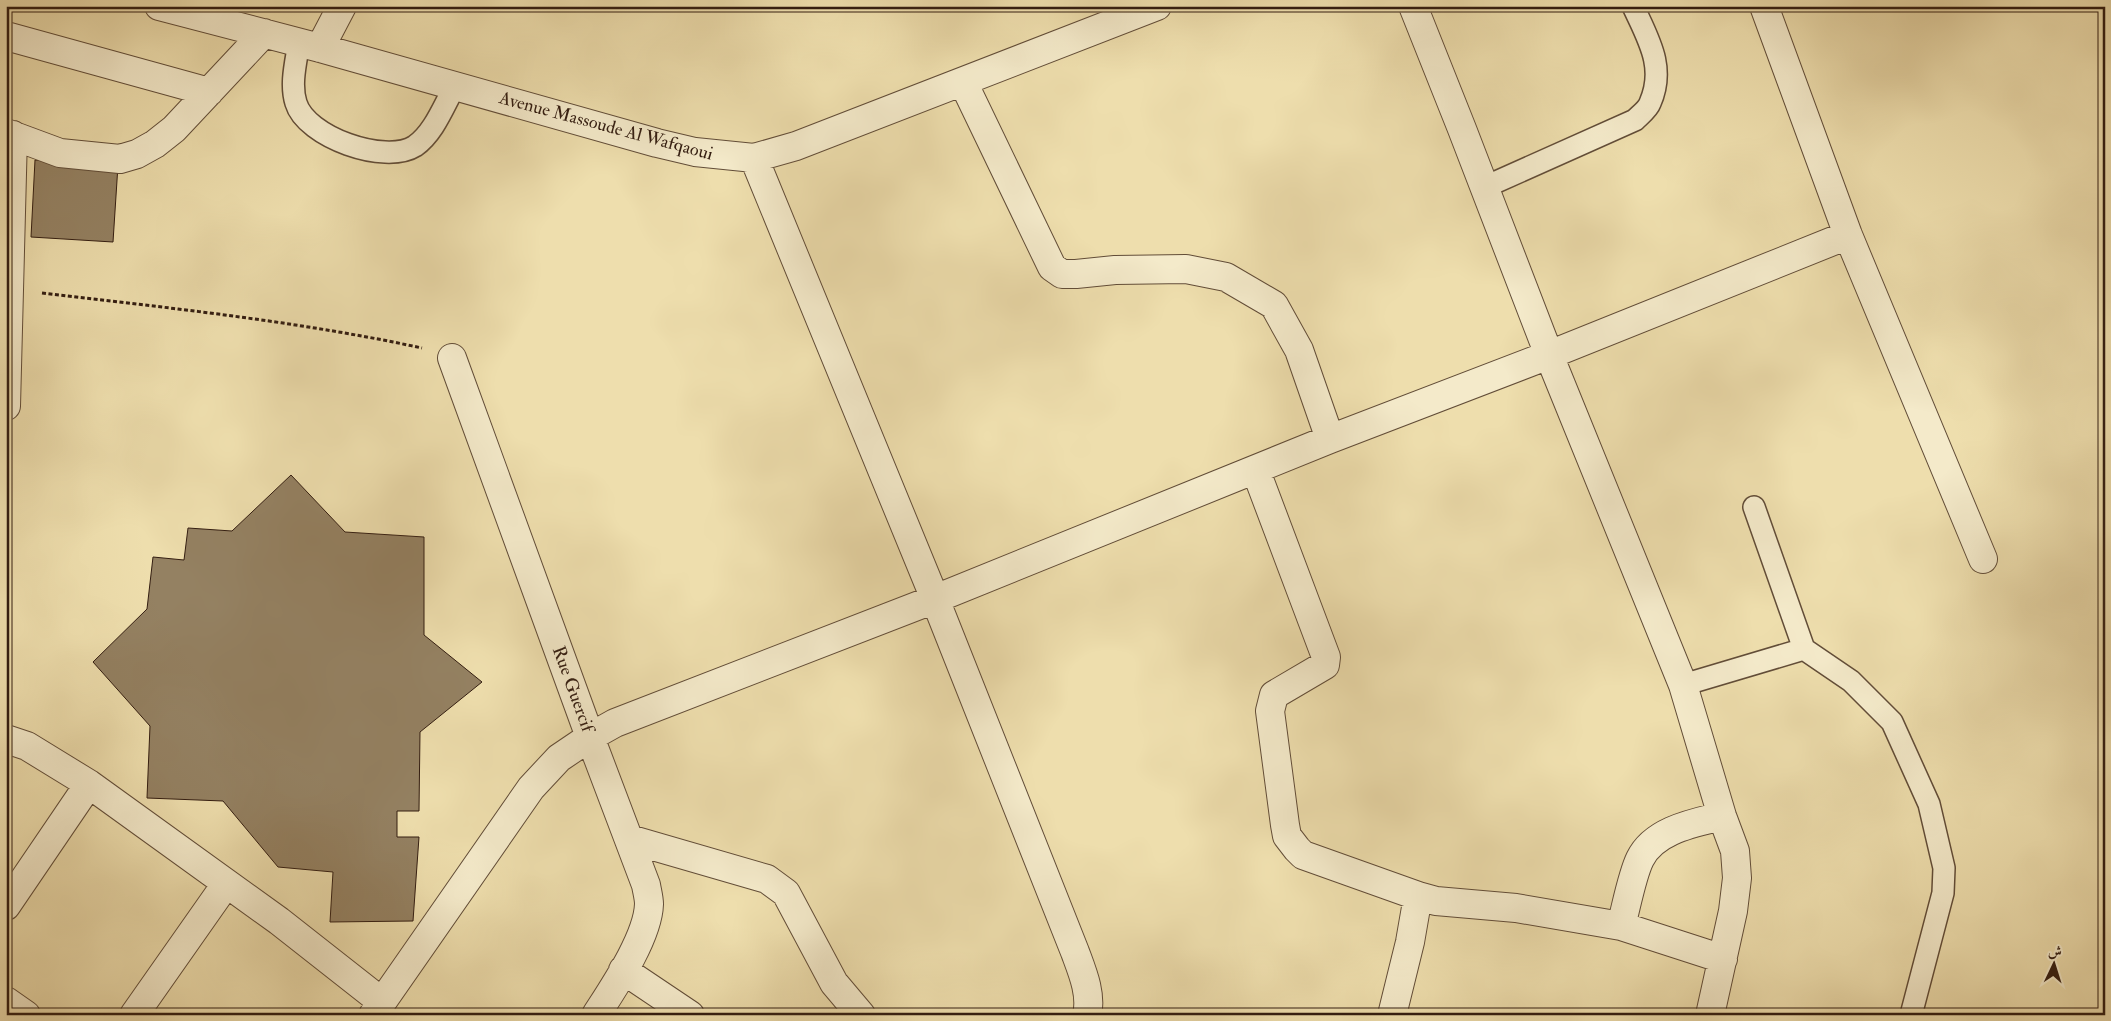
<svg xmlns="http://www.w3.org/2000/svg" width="2111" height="1021" viewBox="0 0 2111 1021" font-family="'IM FELL Double Pica',Amiri,serif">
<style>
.building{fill:#948162;stroke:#331d11}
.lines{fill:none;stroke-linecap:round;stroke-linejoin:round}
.lane-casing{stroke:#624d38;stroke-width:24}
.street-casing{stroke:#624d38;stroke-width:30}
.path{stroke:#331d11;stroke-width:3;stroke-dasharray:4 2.5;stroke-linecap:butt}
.lane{stroke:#f4eaca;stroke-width:21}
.street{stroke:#f4eaca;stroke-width:28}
.labels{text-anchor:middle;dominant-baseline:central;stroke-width:4;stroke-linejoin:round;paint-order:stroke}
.street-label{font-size:18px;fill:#331d11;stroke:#f4eaca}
</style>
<rect width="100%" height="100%" fill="#eedead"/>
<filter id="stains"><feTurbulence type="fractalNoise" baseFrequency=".004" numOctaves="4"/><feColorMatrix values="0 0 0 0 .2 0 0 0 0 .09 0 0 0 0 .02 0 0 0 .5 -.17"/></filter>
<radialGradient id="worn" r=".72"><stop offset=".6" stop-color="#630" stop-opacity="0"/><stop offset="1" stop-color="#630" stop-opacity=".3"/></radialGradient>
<path class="building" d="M35,160l83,5 -5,77 -82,-5z
M291,475l54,57 79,5v98l58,47 -62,50 -1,79h-22v26h22l-6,84 -83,1 3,-50 -55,-5 -55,-66 -76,-3 3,-72 -57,-64 54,-53 6,-52 31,3 4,-32 44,3z"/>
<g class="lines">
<g class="lane-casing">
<path id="lane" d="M299,42c-3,20 -9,42 -3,61 10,34 89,62 119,43 19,-13 29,-41 40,-60
M1485,187l150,-67c5,-5 13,-11 15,-17 16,-36 -2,-64 -17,-97
M1754,507l50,142
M1683,685l121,-36 47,32 41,41 37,82 15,64 -1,25 -32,122"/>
</g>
<g class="street-casing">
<path id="street" d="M159,6l161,42 337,95 38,9 59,6 42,-12 361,-140
M1413,6l49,123 87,226 134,330 39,131 13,35 2,27 -4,33 -23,104
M1764,6l84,229 135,324
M6,36l203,56
M320,48l22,-42
M963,82l89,185 10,7h14l39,-4 71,-1 40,8 48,28 25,45 31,89
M6,133l54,20 60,6 17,-5 18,-10 19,-15 90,-96
M754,158l181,441 140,353c7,19 17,42 12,63
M452,358l138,379 56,148c1,6 3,13 3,19 -1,33 -35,83 -53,111
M6,406l7,-271
M1256,471l70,186 -1,8 -51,30 -4,16 15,114 2,11 10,13 6,6 115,41
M6,739l21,7 62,38 190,137 103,81
M629,839l138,40 19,14 48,90 27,32
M6,906l83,-122
M1621,926c5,-18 11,-51 19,-67 14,-29 54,-36 82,-43
M623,970l67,45
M6,1001l20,14
M134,1015l92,-131
M373,1015l158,-227 28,-30 31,-21 25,-14 320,-124 395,-160 219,-84 299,-120
M1392,1015l18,-73 8,-46 18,5 80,7 105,18 102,33"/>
</g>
<path class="path" d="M42,293c127,15 255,28 380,55"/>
<use href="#lane" class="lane"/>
<use href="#street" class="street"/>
</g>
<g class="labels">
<g class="street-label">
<text transform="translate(606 126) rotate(15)">Avenue Massoude Al Wafqaoui</text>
<text transform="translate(573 689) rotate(70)">Rue Guercif</text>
</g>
</g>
<rect width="2111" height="1021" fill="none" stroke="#eedead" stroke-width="25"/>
<rect x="8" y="8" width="2096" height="1006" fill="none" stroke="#331d11" stroke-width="2.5"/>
<rect x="12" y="12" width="2086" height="996" fill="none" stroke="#331d11"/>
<g transform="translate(2054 964) rotate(4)" stroke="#f4eaca" stroke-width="4" paint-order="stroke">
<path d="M0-4L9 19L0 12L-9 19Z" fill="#331d11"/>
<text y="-8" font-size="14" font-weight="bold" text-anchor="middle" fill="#331d11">ش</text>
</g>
<rect width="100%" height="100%" filter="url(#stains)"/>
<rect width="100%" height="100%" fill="url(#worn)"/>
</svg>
